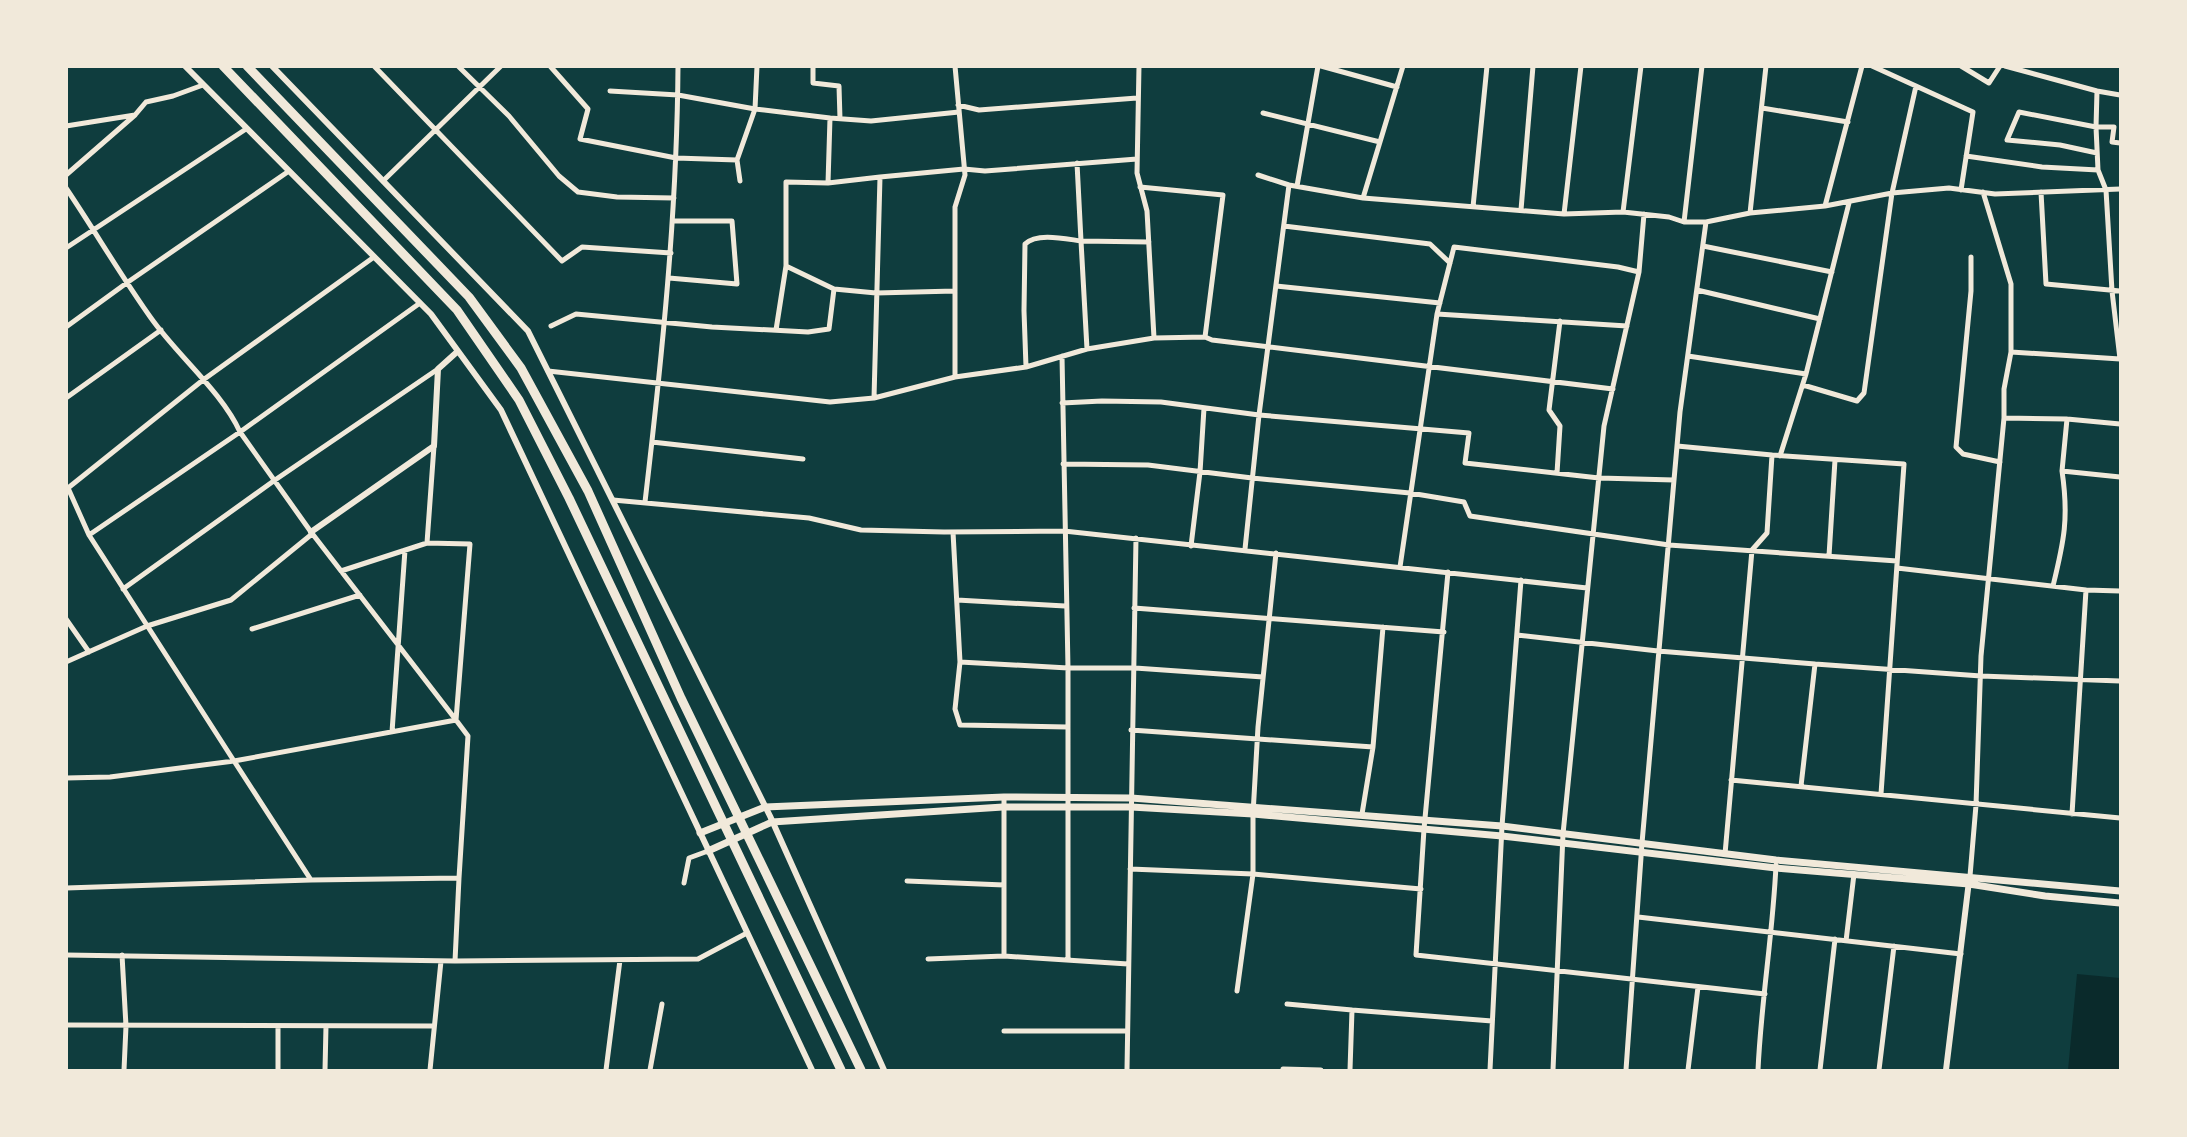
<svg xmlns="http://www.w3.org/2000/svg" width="2187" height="1137" viewBox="0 0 2187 1137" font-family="Barlow,sans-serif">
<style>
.water{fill:#0a2a2b}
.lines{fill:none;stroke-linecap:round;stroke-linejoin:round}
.minor{stroke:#f1e9da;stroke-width:5}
.tertiary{stroke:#f1e9da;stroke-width:6}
.secondary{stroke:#f1e9da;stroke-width:7}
.trunk{stroke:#f1e9da;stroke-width:9}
</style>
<rect width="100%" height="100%" fill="#0f3d3e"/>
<path class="water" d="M2077,974l43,4v92h-52z"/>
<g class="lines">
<path class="minor" d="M374,66l188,195 20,-14 89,6
M458,66l51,50 50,60 19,16 39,5 57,1
M550,66l38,43 -8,30 96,19 61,2 3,21
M813,66v17l26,3 1,33
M1139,66l-2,107 10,38 7,127
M1321,66l76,21
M1872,66l101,46 -12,78
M1961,66l28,17 11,-17
M2005,66l92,25 23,4
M610,91l68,4 77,14 2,-43
M2097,91l-1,36 2,43 8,20 6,101 8,68
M958,105l21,5 158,-12
M1762,108l86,14
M1263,113l117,29
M66,126l69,-11 11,-13 27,-6 30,-11
M2097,153l-37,-8 -53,-5 12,-28 77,15h18l-2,15 8,1
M1966,156l76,11 56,3
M737,160l18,-51 75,9
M66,175l69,-60
M1258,175l31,10 74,13 201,16 59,-2 46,5 15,5h22l44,-9 75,-7 67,-13 57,-5 46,6 125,-5
M383,181l118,-115
M828,183l52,-6
M1297,186l21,-120
M1140,187l83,8 -18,142
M66,188c29,43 55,88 85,130 26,37 71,74 89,114l71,100 145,188 -222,41 -145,-226 -21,-47 135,-108 171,-123
M2041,192l5,92 74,7
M1363,198l40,-132
M1825,206l37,-140
M1473,207l14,-141
M1521,210l12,-144
M1623,212l18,-146
M1750,213l16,-147
M1564,214l17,-148
M1684,222l18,-156
M1284,226l146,18 20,19
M1703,246l129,26
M66,248l180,-119
M1971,257v34l-15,156 7,7 37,8
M669,278l68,6 -5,-63h-59
M1276,286l164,17
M1697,290l123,29
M955,291l-79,2 -42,-4 -48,-23v-84l42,1 2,-65 41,3 88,-9
M551,326l25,-12 136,13 96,5 21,-3 5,-40
M1627,326l-190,-12 17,-67 164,20 21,5
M66,327l62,-45 161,-111
M776,330l10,-64
M1087,349l-6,-108 68,1
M2011,352l109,7
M1062,356l6,312v292
M1688,356l118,18 43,-171
M1026,367l-2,-56 1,-67c12,-12 41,-5 56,-3l-4,-78
M548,371l282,31 44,-4 81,-21v-170l10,-32 -10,-109
M955,377l71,-10 61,-18 67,-11 51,-1 7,3 401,49
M1803,385l54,16 7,-8 28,-200 24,-107
M66,398l95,-68
M874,398l6,-221 84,-8 21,2 152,-12
M1062,403l40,-2 59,1 98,13 210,18 -4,30 134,15 75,2
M2004,418l63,1 53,5
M2067,419l-5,52 58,6
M652,442l151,17
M1677,446l95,9 -5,78 -15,17 -27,304
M1772,455l132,9 -23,330
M1780,456l26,-82
M1063,464l85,1 104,13 158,15 54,9 6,14 199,29 228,16
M1557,473l3,-47 -11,-16 11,-89
M613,500l196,18 52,12 83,2 120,-1 523,57
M645,502c17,-145 32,-289 33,-436
M953,532l7,130 -5,47 5,16 107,2
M89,535l151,-103 180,-129
M427,543l7,-97
M1191,546l9,-74 4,-64
M1245,549l14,-134 30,-230
M1829,556l6,-96
M1400,567l37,-253
M1897,568l189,22 -14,224
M341,571l86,-28 43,1 -14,176 12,16 -9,142
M1448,572l-24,257 -8,126 349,39
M2053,586c11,-45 16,-68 9,-115
M123,589l152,-109 163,-111
M2086,590l34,1
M957,600l108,6
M1134,608l310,24
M66,619l23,33
M252,629l108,-34
M1517,635l141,16 157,13 -14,122
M66,662l81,-36 84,-26 81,-66
M960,662l108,6h67l128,9
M1815,664l166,12 139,5
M1131,730l242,17
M392,732l13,-182
M66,778l44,-1 124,-16 77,119 148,-2 -4,83 243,-2 49,-26
M1731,780l389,38
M1004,797v159
M1362,814l11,-67 10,-120
M1130,869l123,5 168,15
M1970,876l6,-71 5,-149 23,-238v-29l7,-37v-68l-28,-92
M907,881l97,4
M684,883l5,-25 19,-7
M66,888l245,-8
M1638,917l323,37
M1846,941l8,-67
M66,955l389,6
M122,955l4,71 -2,44
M928,959l76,-3 124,8
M1237,991l16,-117v-60l5,-87 18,-174
M1287,1004l65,6
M66,1025l368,1
M1004,1031h123
M278,1070v-44
M325,1070l1,-44
M430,1070l11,-109
M606,1070l14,-110
M650,1070l12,-66
M1127,1070l9,-532
M1283,1070v-1l38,1
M1350,1070l2,-60 140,11
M1490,1070l12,-244 19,-246
M1553,1070l10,-236 41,-408 35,-154 5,-58
M1626,1070l16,-227 38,-431 26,-190
M1688,1070l10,-83
M1758,1070c3,-68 15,-137 18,-205
M1820,1070l15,-131
M1879,1070l15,-124"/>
<path class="tertiary" d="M185,66l246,248 70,96 311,660
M272,66l256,265 242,485 114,254
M311,532l123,-86 4,-77 20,-18
M1946,1070l23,-189"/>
<path class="secondary" d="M700,833l65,-26 239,-10 127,1 371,28 274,34 344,31
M708,851l64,-29 231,-15h128l122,7 249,22 274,32 193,16 76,12 75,7"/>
<path class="trunk" d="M223,66l234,244 62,90 50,98 272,572
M247,66l222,231 52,71 67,123 93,207 180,372"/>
</g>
<rect width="2187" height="1137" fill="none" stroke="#f1e9da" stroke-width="136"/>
</svg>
